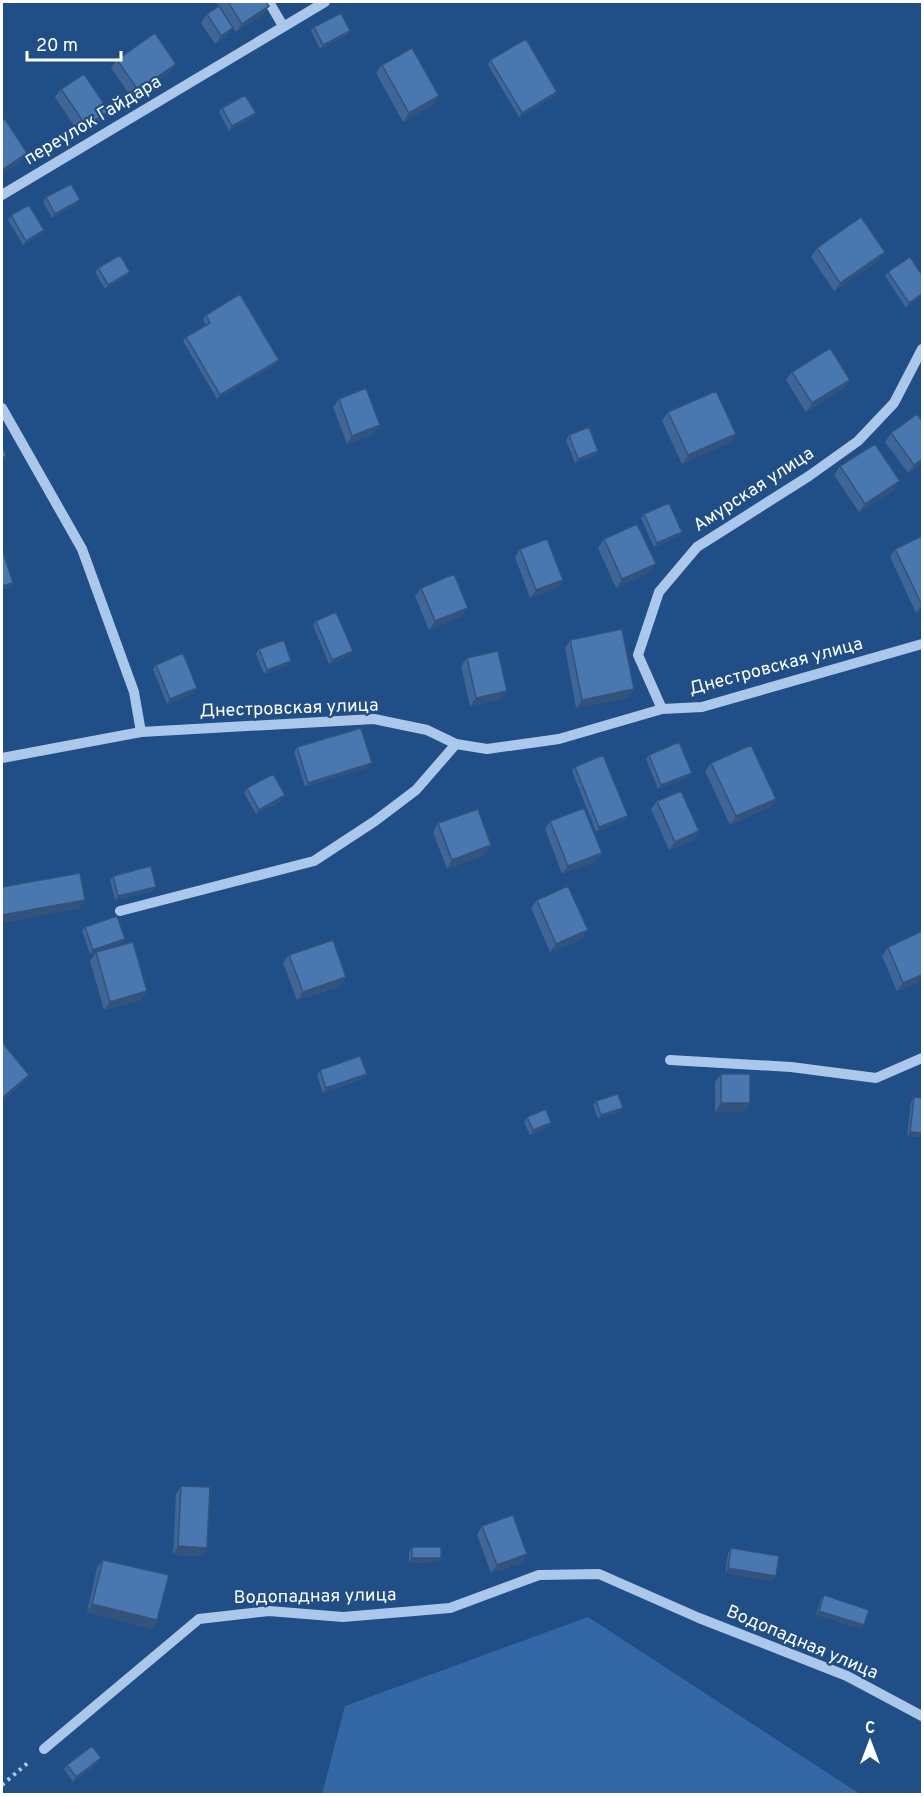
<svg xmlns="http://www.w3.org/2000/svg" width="924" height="1796" viewBox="0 0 924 1796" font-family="Overpass,sans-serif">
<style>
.green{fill:#3467a5}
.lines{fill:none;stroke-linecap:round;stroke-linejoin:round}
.path{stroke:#abc8ea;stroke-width:4;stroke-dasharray:3 4.5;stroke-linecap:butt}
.minor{stroke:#abc8ea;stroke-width:10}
.wall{fill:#3f6697}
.shaded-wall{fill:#33537b}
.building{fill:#4977b0;stroke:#33537b;stroke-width:1.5}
.labels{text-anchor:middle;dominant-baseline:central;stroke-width:4.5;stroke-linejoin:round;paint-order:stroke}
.street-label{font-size:18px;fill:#fff;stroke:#204e87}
</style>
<rect width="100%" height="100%" fill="#204e87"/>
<path class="green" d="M588,1617l272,177h-538l23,-88z"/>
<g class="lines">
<path class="path" d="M2,1785l28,-24"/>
<path class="minor" d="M269,2l14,24
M2,195l323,-193
M2,408l80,141 52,143 7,40
M662,709l-24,-54 21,-63 38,-45 112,-71 49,-35 36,-38 28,-54
M2,758l139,-26 233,-13 53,11 29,14 31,5 72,-10 103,-30 40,-2 220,-63
M120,911l194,-50 61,-40 41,-31 40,-46
M670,1060l121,7 85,11 46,-20
M44,1749l155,-130 70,-8 74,6 107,-9 89,-33 60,-1 100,44 148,58 75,40"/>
</g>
<path class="wall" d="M216,2h50l3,4 -6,8 -27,18z
M207,14l20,22 -12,8 -14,-21z
M314,27l36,4 -3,4 -27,14 -9,-18z
M117,60l53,12 -38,26 -21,-30z
M490,60l67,32 -3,4 -35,21 -31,-52z
M382,65l51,40 -30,17 -27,-49z
M61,89l42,31 -23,15 -25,-38z
M222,108l31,9 -24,14 -10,-19z
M46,197l31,7 -25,14 -9,-16z
M11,215l33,15 -3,4 -18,11 -15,-25z
M817,248l62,12 -45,31 -23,-34z
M98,268l32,4 -3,4 -22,13 -10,-17z
M888,272l34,24 -16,12 -21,-32z
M206,315l73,45 -3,4 -59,35 -34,-58 3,-4 20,-12 -3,-6z
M792,372l58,8 -6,8 -38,24 -20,-32z
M339,399l35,35 -27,10 -14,-37z
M668,412l68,22 -6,8 -48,22 -20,-43z
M891,433l31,30 -14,10 -23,-31z
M569,435l29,16 -3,4 -20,8 -9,-23z
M840,466l54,24 -35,22 -25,-37z
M644,514l35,22 -25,11 -13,-29z
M922,536v74l-6,3 -26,-56 5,-8z
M604,539l46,33 -34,16 -18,-40z
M520,549l43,31 -6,8 -27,10 -15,-41z
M421,588l41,28 -33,14 -14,-34z
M316,621l37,30 -3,4 -21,9 -16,-39z
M570,640l64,49 -6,9 -52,10 -11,-60z
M259,649l32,12 -3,4 -24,9 -8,-20z
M467,658l34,41 -31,7 -9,-40z
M156,665l41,23 -3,5 -27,11 -14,-35z
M297,747l75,16 -3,4 -64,20 -11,-35z
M649,755l40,22 -31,12 -12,-30z
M711,763l65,36 -6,8 -40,18 -25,-54z
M575,767l53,49 -3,4 -29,12 -24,-61z
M247,788l35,12 -26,14 -12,-21z
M657,801l42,30 -6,9 -24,10 -18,-41z
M550,821l52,32 -6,8 -34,13 -17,-45z
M438,823l48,31 -39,15 -14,-37z
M113,876l40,15 -38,9 -5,-20z
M537,900l45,39 -32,13 -19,-44z
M85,927l40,12 -3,4 -32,11 -8,-23z
M922,931v50l-25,10 -15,-35 6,-9z
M96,952l51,39 -6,9 -37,10 -14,-49z
M289,955l57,22 -6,9 -43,14 -14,-37z
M320,1070l47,4 -3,4 -41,15 -6,-18z
M721,1074l23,38h-29v-30z
M914,1097l8,40 -15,-1 4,-34z
M596,1101l24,11 -22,7 -5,-14z
M527,1117l24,6 -3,4 -18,8 -6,-13z
M181,1486l26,62 -6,8 -28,-1 3,-61z
M482,1526l39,37 -30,10 -14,-38z
M412,1547l26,15 -29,1v-11z
M731,1548l42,33 -48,-8 3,-20z
M103,1560l54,60 -5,9 -65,-17 10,-44z
M824,1595l37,34 -45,-14 5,-16z
M101,1758l-3,5 -25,19 -9,-13 3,-4z"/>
<path class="shaded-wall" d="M269,6l-6,8 -27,18 6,-8z
M233,28l-6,8 -12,8 6,-8z
M350,31l-3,4 -27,14 3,-4z
M176,64l-6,8 -38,26 6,-8z
M557,92l-3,4 -35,21 3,-4z
M439,96l-6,9 -30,17 6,-9z
M109,111l-6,9 -23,15 6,-9z
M256,113l-3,4 -24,14 3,-5z
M27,153l-6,9 -19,12v-4z
M80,200l-3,4 -25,14 3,-4z
M44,230l-3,4 -18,11 3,-4z
M885,252l-6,8 -45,31 6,-8z
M130,272l-3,4 -22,13 3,-4z
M922,294v2l-16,12 3,-5z
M279,360l-3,4 -59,35 3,-4z
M850,380l-6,8 -38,24 6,-9z
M380,425l-6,9 -27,10 5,-8z
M736,434l-6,8 -48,22 6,-9z
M598,451l-3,4 -20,8 3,-4z
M922,459v4l-14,10 6,-8z
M900,481l-6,9 -35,22 6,-8z
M682,532l-3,4 -25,11 3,-4z
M656,564l-6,8 -34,16 6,-9z
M563,580l-6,8 -27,10 6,-8z
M13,583l-3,4 -8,3v-4z
M922,604v6l-6,3 6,-8z
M468,608l-6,8 -33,14 6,-9z
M353,651l-3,4 -21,9 3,-4z
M291,661l-3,4 -24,9 3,-4z
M197,688l-3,5 -27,11 3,-5z
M634,689l-6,9 -52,10 6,-8z
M507,691l-6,8 -31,7 6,-8z
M372,763l-3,4 -64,20 3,-4z
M692,773l-3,4 -31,12 3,-4z
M285,795l-3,5 -26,14 3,-4z
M776,799l-6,8 -40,18 6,-9z
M628,816l-3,4 -29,12 3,-5z
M699,831l-6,9 -24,10 6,-8z
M491,845l-5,9 -39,15 5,-9z
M602,853l-6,8 -34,13 6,-8z
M156,887l-3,4 -38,9 3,-4z
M85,900l-6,9 -77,14v-8z
M588,930l-6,9 -32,13 6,-8z
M125,939l-3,4 -32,11 3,-4z
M922,975v6l-25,10 6,-8z
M346,977l-6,9 -43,14 6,-8z
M147,991l-6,9 -37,10 6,-8z
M367,1074l-3,4 -41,15 3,-5z
M29,1075l-6,8 -21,19v-4z
M721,1103h29l-6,9h-29z
M623,1108l-3,4 -22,7 3,-4z
M551,1123l-3,4 -18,8 3,-5z
M910,1132l12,1v4l-15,-1z
M178,1546l29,2 -6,8 -28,-1z
M527,1554l-6,9 -30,10 6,-8z
M412,1558h29l-3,4 -29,1z
M728,1568l48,8 -3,5 -48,-8z
M92,1604l65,16 -5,9 -65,-17z
M819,1611l45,14 -3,4 -45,-14z
M101,1758l-3,5 -25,19 3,-5z"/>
<path class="building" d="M228,2h38l3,4 -27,18z
M219,6l14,22 -12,8 -14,-22z
M341,13l9,18 -27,14 -9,-18z
M155,33l21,31 -38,26 -21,-30z
M526,39l31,53 -35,21 -32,-53z
M412,48l27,48 -30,17 -27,-48z
M84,74l25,37 -23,15 -25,-37z
M245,95l11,18 -24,13 -10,-18z
M5,119l22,34 -25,17v-49z
M71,184l9,16 -25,14 -9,-17z
M29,205l15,25 -18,11 -15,-26z
M861,217l24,35 -45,31 -23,-35z
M120,255l10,17 -22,13 -10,-17z
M910,257l12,18v19l-13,9 -21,-31z
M240,294l39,66 -59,35 -34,-58 24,-14 -4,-8z
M830,348l20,32 -38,23 -20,-31z
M366,388l14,37 -28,11 -13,-37z
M716,391l20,43 -48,21 -20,-43z
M917,414l5,7v38l-8,6 -23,-32z
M589,427l9,24 -20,8 -9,-24z
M875,444l25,37 -35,23 -25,-38z
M2,445l4,11 -4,2z
M669,503l13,29 -25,11 -13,-29z
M637,524l19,40 -34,15 -18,-40z
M922,536v69l-27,-56z
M547,539l16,41 -27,10 -16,-41z
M2,549l11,34 -11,3z
M454,574l14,34 -33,13 -14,-33z
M336,612l17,39 -21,9 -16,-39z
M622,629l12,60 -52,11 -12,-60z
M284,640l7,21 -24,9 -8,-21z
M498,651l9,40 -31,7 -9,-40z
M183,653l14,35 -27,11 -14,-34z
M361,728l11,35 -64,20 -11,-36z
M679,742l13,31 -31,12 -12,-30z
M751,745l25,54 -40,17 -25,-53z
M603,755l25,61 -29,11 -24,-60z
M273,774l12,21 -26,15 -12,-22z
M681,791l18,40 -24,11 -18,-41z
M584,808l18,45 -34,13 -18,-45z
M478,809l13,36 -39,15 -14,-37z
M151,866l5,21 -38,9 -5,-20z
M80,873l5,27 -83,15v-28z
M568,886l20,44 -32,14 -19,-44z
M117,916l8,23 -32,11 -8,-23z
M922,931v44l-19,8 -15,-36z
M333,940l13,37 -43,15 -14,-37z
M133,942l14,49 -37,11 -14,-50z
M2,1042l27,33 -27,23z
M360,1056l7,18 -41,14 -6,-18z
M721,1074h29v29h-29z
M618,1094l5,14 -22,7 -5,-14z
M914,1097l8,1v35l-12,-1z
M546,1109l5,14 -18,7 -6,-13z
M181,1486l29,1 -3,61 -29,-2z
M513,1515l14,39 -30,11 -15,-39z
M412,1547h29v11h-29z
M731,1548l48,8 -3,20 -48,-8z
M103,1560l66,15 -12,45 -65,-16z
M824,1595l45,15 -5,15 -45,-14z
M92,1746l9,12 -25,19 -9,-12z"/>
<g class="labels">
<g class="street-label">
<text transform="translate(93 121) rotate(-31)">переулок Гайдара</text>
<text transform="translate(754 490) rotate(-33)">Амурская улица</text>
<text transform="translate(776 667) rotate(-15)">Днестровская улица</text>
<text transform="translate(289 709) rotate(-2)">Днестровская улица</text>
<text transform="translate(315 1597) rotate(-1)">Водопадная улица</text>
<text transform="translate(802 1643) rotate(23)">Водопадная улица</text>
</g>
</g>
<rect width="924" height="1796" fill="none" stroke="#ffffff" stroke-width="6"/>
<g transform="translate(870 1742)" stroke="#204e87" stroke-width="4.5" paint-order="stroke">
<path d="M0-4.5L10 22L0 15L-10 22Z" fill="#ffffff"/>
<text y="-9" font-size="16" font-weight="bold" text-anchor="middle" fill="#ffffff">С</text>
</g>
<path d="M27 51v9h94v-9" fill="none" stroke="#ffffff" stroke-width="3"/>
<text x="36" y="51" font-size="18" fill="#ffffff" stroke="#204e87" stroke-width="4.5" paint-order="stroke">20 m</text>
</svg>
